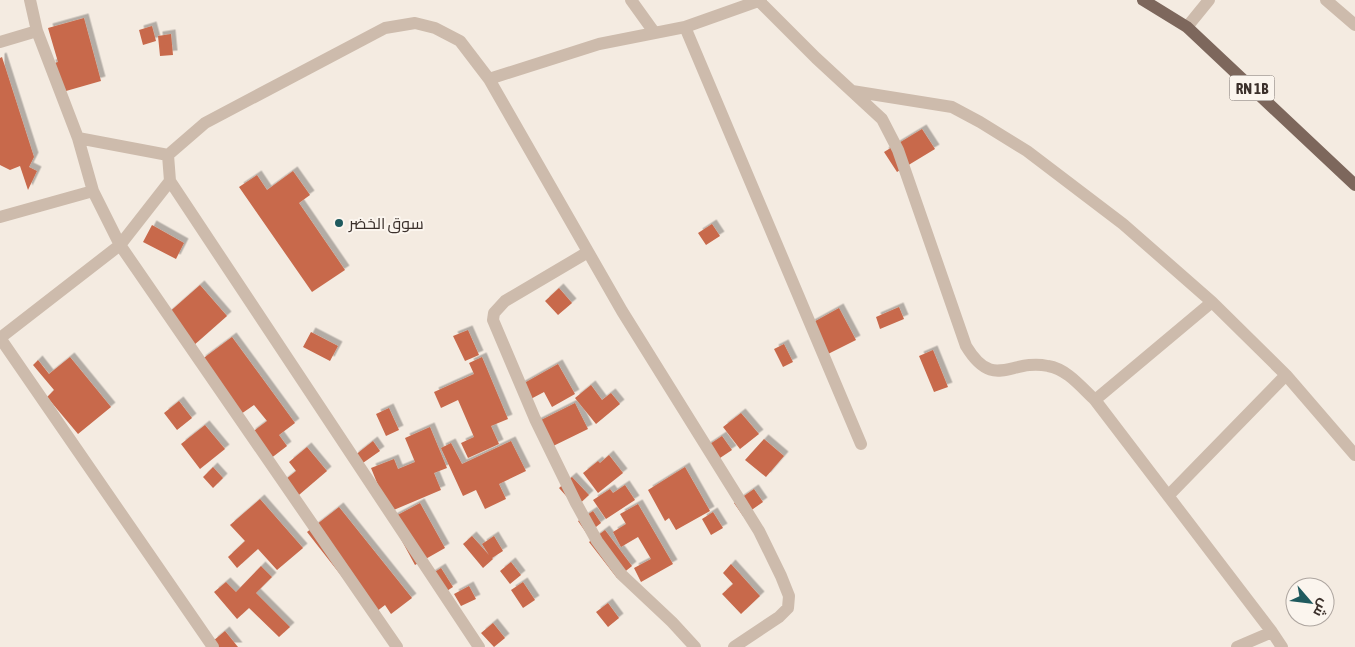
<svg xmlns="http://www.w3.org/2000/svg" width="1355" height="647" viewBox="0 0 1355 647" font-family="'Asap Condensed',Cairo,sans-serif">
<style>
.building{fill:#c8694b;filter:url(#shadow)}
.lines{fill:none;stroke-linecap:round;stroke-linejoin:round}
.minor{stroke:#cdbbac;stroke-width:12}
.primary{stroke:#7d675c;stroke-width:12}
.poi-dot{fill:#1f5a5e;stroke:#fbf5ee;stroke-width:2}
.labels{text-anchor:middle;dominant-baseline:central;stroke-width:4;stroke-linejoin:round;paint-order:stroke}
.shield{fill:#fbf5ee;stroke:#756b66;stroke-width:1}
.shield-label{font-size:15px;font-weight:bold;fill:#3b302b}
.poi-label{font-size:16px;fill:#3b302b;stroke:#fbf5ee;text-anchor:start}
</style>
<defs>
<filter id="shadow"><feDropShadow dx="4.5" dy="-4.5" stdDeviation="0" flood-color="#0004"/></filter>
</defs>
<rect width="100%" height="100%" fill="#f4ebe1"/>
<path class="building" d="M84,18l17,63 -42,12 -8,-29 7,-2 -10,-34z
M152,26l4,15 -13,4 -4,-15z
M171,34l2,21 -13,1 -2,-20z
M2,57l32,100 -5,10 8,4 -9,19 -8,-24 -10,4 -10,-5v-107z
M922,129l13,20 -38,23 -13,-20z
M293,171l17,24 -11,8 46,67 -33,22 -73,-105 18,-12 10,15z
M712,224l8,12 -14,9 -8,-12z
M152,225l32,18 -8,16 -33,-17z
M200,285l27,31 -34,30 -27,-31z
M559,288l13,15 -14,12 -13,-14z
M899,307l5,12 -24,10 -4,-12z
M839,308l17,32 -30,15 -16,-31z
M468,330l11,25 -14,6 -12,-25z
M311,332l27,14 -8,15 -27,-14z
M232,337l63,86 -16,12 8,11 -17,13 -19,-26 16,-12 -13,-16 -13,9 -40,-54z
M784,344l9,18 -10,5 -9,-18z
M933,350l15,37 -14,5 -15,-36z
M70,357l41,50 -33,27 -31,-37 7,-7 -21,-25 5,-5 11,14z
M482,357l26,62 -17,7 8,18 -31,14 -7,-15 13,-6 -16,-37 -17,8 -7,-16 40,-18 -5,-11z
M558,364l17,30 -23,13 -8,-15 -17,9 -8,-15z
M591,385l11,15 9,-7 9,11 -24,20 -21,-26z
M179,401l13,17 -15,12 -13,-17z
M575,403l13,26 -43,21 -12,-26z
M389,408l10,22 -13,6 -10,-22z
M741,413l18,21 -19,15 -17,-22z
M205,425l20,24 -25,20 -19,-25z
M430,427l17,41 -13,5 7,17 -52,22 -18,-44 23,-9 4,10 17,-7 -10,-24z
M722,436l10,14 -18,12 -10,-14z
M764,439l20,17 -18,21 -21,-17z
M373,441l7,10 -20,14 -6,-9z
M511,441l15,30 -27,13 7,15 -21,10 -9,-19 -13,6 -22,-48 10,-5 11,21z
M307,447l20,24 -34,29 -13,-16 16,-13 -7,-9z
M609,455l14,18 -25,20 -15,-20 15,-12 2,2z
M213,467l10,11 -10,10 -10,-11z
M685,467l25,44 -34,19 -7,-12 -4,3 -17,-31z
M572,477l17,18 -13,12 -17,-19z
M625,485l10,15 -29,19 -13,-19 17,-11 3,4z
M754,489l9,13 -20,14 -9,-13z
M260,499l43,49 -26,22 -19,-21 -21,19 -9,-11 17,-16 -15,-16z
M420,503l25,45 -30,17 -25,-46z
M638,504l35,60 -32,18 -7,-14 17,-9 -13,-22 -17,10 -8,-15 13,-8 -6,-10z
M339,507l73,91 -21,16 -6,-9 -13,10 -65,-83z
M593,511l8,12 -14,11 -9,-13z
M713,512l10,16 -12,7 -9,-16z
M605,530l27,36 -15,12 -28,-36z
M472,536l17,19 -7,-11 12,-8 9,15 -11,7 1,1 -10,9 -20,-24z
M511,562l10,13 -11,9 -10,-13z
M731,564l29,32 -19,18 -19,-20 11,-10 -10,-11z
M261,566l11,11 -16,16 34,34 -11,10 -30,-29 -12,11 -23,-27 12,-10 10,10z
M441,568l12,19 -11,7 -12,-19z
M523,582l12,18 -12,8 -12,-18z
M469,586l7,13 -15,7 -7,-12z
M608,603l11,15 -11,9 -12,-15z
M493,623l12,15 -11,9 -13,-14z
M225,631l13,16h-20l-5,-6z"/>
<g class="lines">
<path class="minor" d="M30,0l7,31 41,107 15,53 27,54 277,402
M631,0l23,32
M1326,0l29,25
M759,1l57,57 66,61 16,31 68,196c28,46 44,12 82,20 19,3 33,21 47,34l177,232 10,15
M685,27l176,417
M1187,27l22,-27
M0,42l37,-11
M489,79l110,-35 86,-17 76,-27
M852,91l100,16 28,15 47,29 96,73 89,78 74,73 69,80
M78,138l90,17
M170,181l309,466
M0,217l93,-26
M588,252l-83,49 -11,12 -1,7 42,99 41,84 21,38 25,34 50,47 23,25
M0,338l120,-93 50,-64 -2,-26 37,-32 180,-95 30,-5 20,5 25,13 29,38 133,232 137,220 22,45 8,20 -1,12 -9,9 -45,30
M0,338l213,309
M1095,400l117,-98
M1168,496l118,-121
M1237,647l35,-15"/>
<path class="primary" d="M1143,0l44,27 168,158"/>
</g>
<circle class="poi-dot" cx="339" cy="223" r="5"/>
<g class="labels">
<rect class="shield" x="1229.5" y="75.5" width="45" height="25" rx="4"/>
<g class="shield-label">
<text x="1252" y="88">RN 1B</text>
</g>
<g class="poi-label">
<text x="349" y="223">سوق الخضر</text>
</g>
</g>
<g transform="translate(1310 602) rotate(118)"><circle r="24" fill="#fbf5ee" stroke="#aea6a0"/>
<path d="M0-4L9 19L0 12L-9 19Z" fill="#1f5a5e"/>
<text y="-8" font-size="14" font-weight="bold" text-anchor="middle" fill="#3b302b">ش</text>
</g>
</svg>
